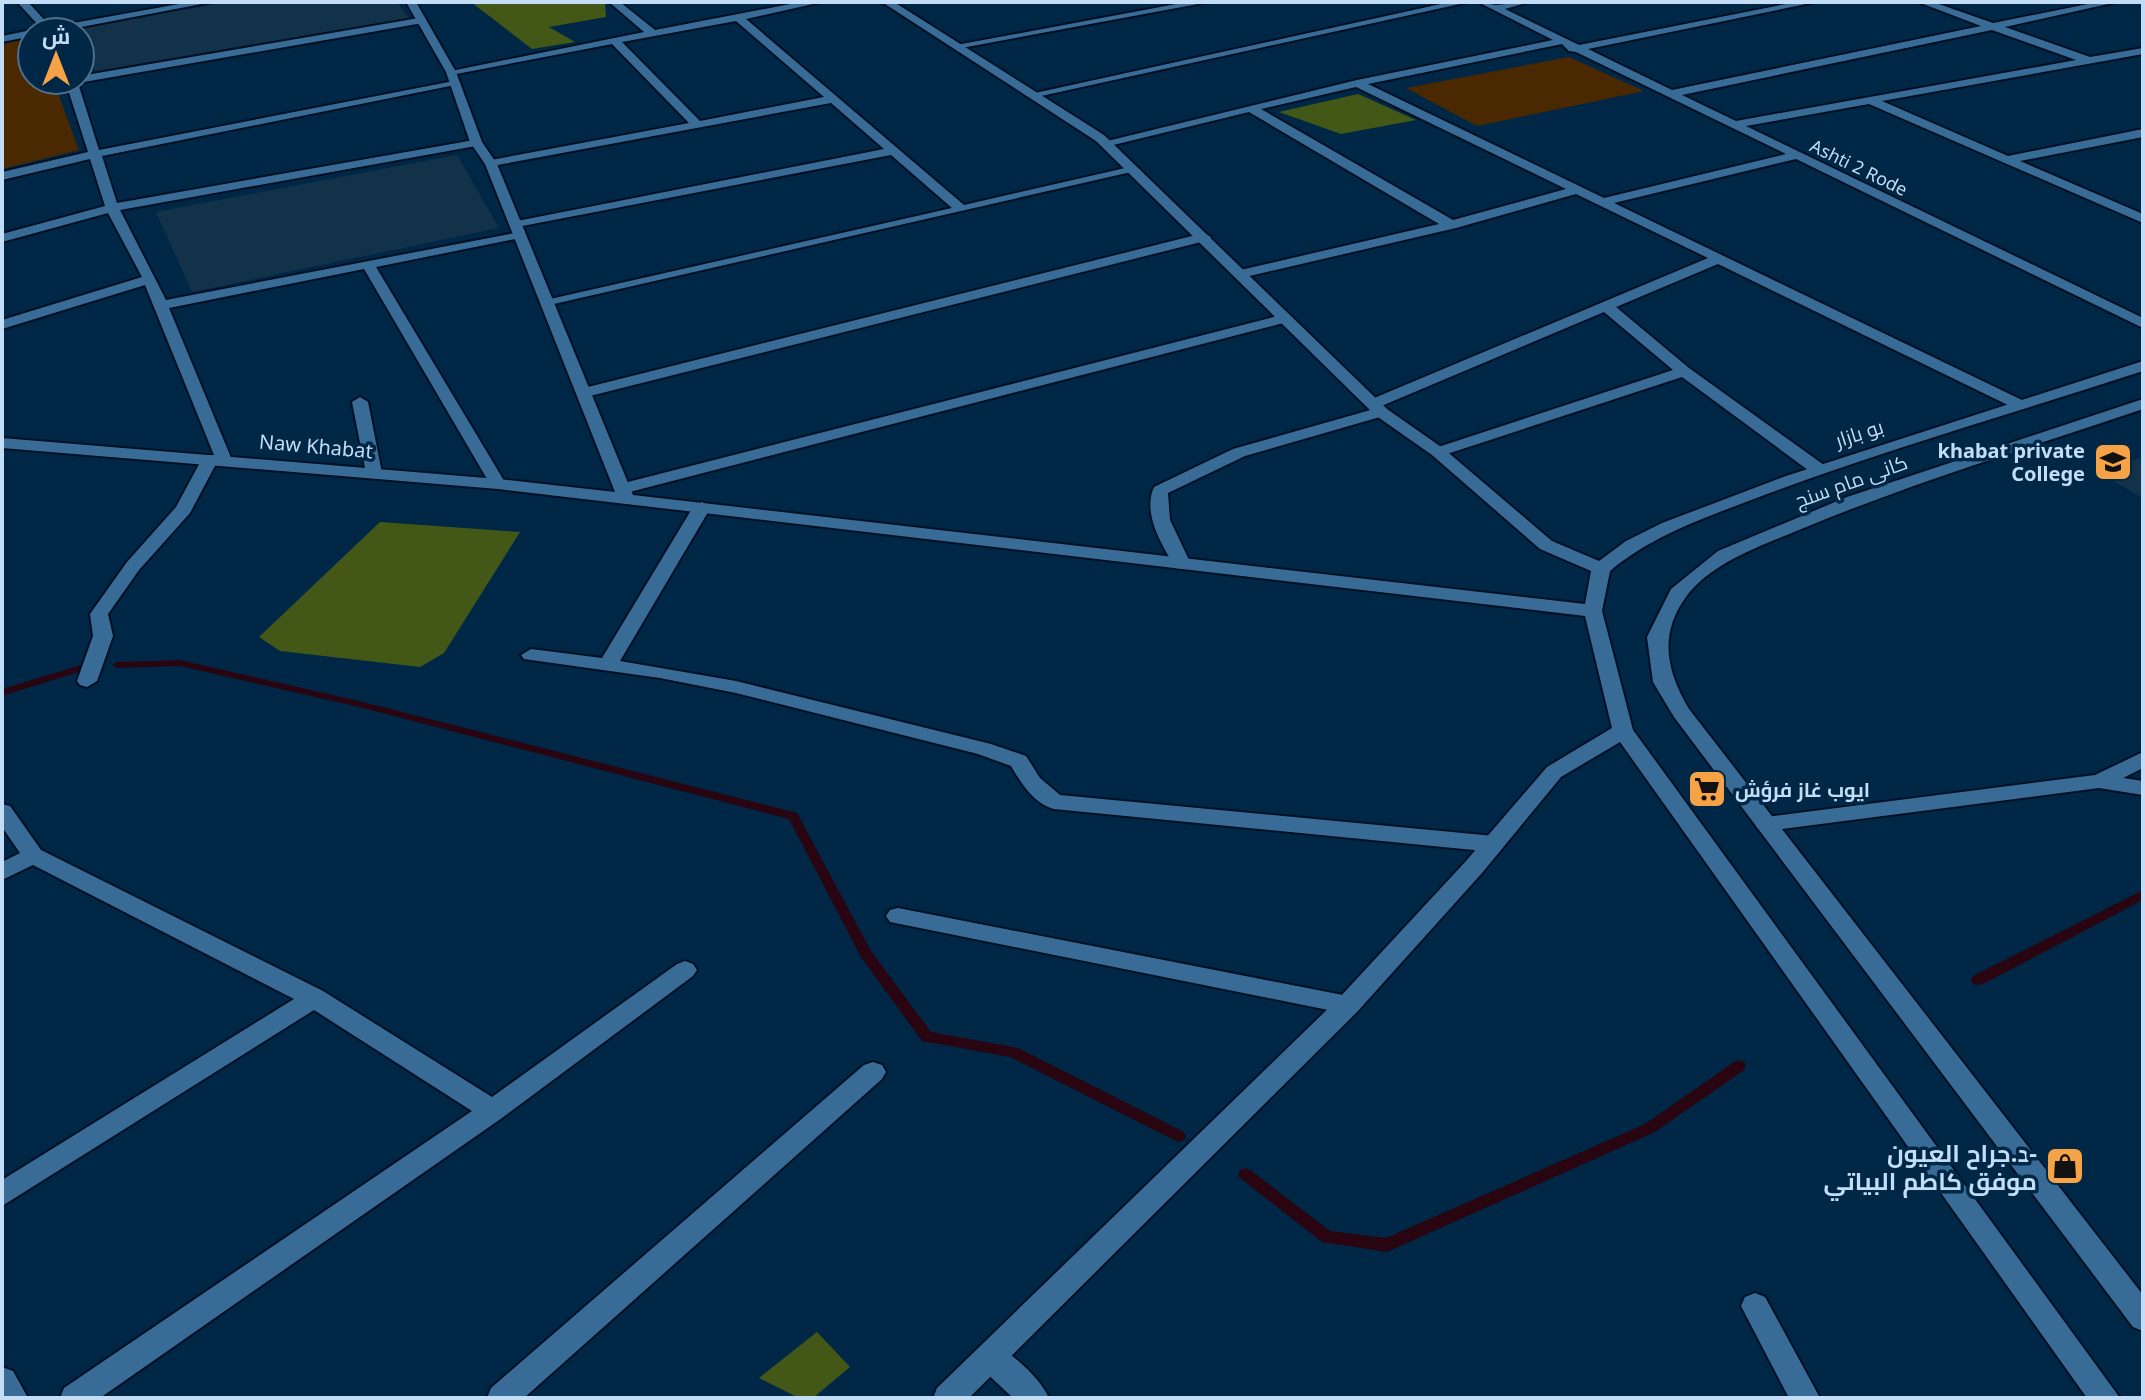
<svg xmlns="http://www.w3.org/2000/svg" width="2145" height="1400" viewBox="0 0 2145 1400" font-family="'Noto Sans',Cairo,sans-serif">
<style>
.built{fill:#12324a}
.green{fill:#4a2800}
.lines{fill:none;stroke-linecap:round;stroke-linejoin:round}
.stream{fill:#280510;fill-rule:evenodd}
.building{fill:#435717}
.minor-casing{stroke:#001024;stroke-width:4}
.tertiary-casing{stroke:#001024;stroke-width:4}
.minor{fill:#386c97;fill-rule:evenodd}
.tertiary{fill:#386c97;fill-rule:evenodd}
.labels{text-anchor:middle;dominant-baseline:central;stroke-width:7;stroke-linejoin:round;paint-order:stroke}
.far-street-label{font-size:18px;fill:#c2ddf5;stroke:#002846}
.street-label{font-size:20px;fill:#c2ddf5;stroke:#002846}
.poi-label{font-size:20px;font-weight:bold;fill:#c2ddf5;stroke:#002846;text-anchor:end}
.near-poi-label{font-size:24px;font-weight:bold;fill:#c2ddf5;stroke:#002846;text-anchor:end}
</style>
<rect width="100%" height="100%" fill="#002846"/>
<path class="built" d="M228,2h169l12,17 -314,53 -15,-40 -5,-4z
M457,155l42,73 -307,64 -36,-80z
M2143,457v41l-45,-26z"/>
<path class="green" d="M32,37v43h21l26,70 -77,19v-126z
M1569,57l75,34 -167,35 -71,-38z"/>
<g class="lines">
<path class="stream" d="M180,660l183,42 434,111 74,138 60,81 87,16 166,84 2,4 -2,4 -5,2 -5,-2 -164,-83 -88,-16 -61,-84 -72,-138 -426,-111 -183,-42 -63,2 -5,-3 5,-3z
M81,665l4,1 1,2 -1,2 -83,26v-7z
M2143,890v10l-160,84 -5,1 -5,-1 -2,-4 2,-4z
M1739,1060l5,2 2,4 -2,4 -89,62 -268,120 -65,-10 -82,-64 -2,-4 2,-4 5,-2 5,2 80,61 56,7 259,-114 89,-62z"/>
</g>
<path class="building" d="M471,2h134l1,15 -57,10 26,15 -43,7z
M1358,94l58,26 -75,14 -62,-22z
M380,522l140,10 -76,121 -24,14 -140,-16 -21,-14z
M817,1332l33,35 -37,31h-14l-40,-20z"/>
<g class="lines">
<g class="minor-casing">
<path id="minor" d="M17,2h11l23,25 139,-25h22l-157,30h-23v4l-30,6v-6l39,-8z
M609,2h11l35,28 146,-28h21l-76,17 218,186 170,-39 6,4 -595,136v-6l5,-1 402,-91 -61,-53 -379,73 -2,-3 7,-4 367,-72 -53,-46 -344,64 -2,-3 6,-4 198,-37 -77,-79 -161,31 -5,-3 198,-40zM736,21l88,76 -124,24 -78,-79z
M1187,2h22l-253,47 -5,-3z
M1450,2h19l-437,96 -6,-3z
M1478,2l18,3 33,-3 -24,7 74,36 217,-43h20l-228,47 84,41 309,-64 -63,-24h15l60,21 105,-21h19l-112,25 85,30 53,-9v6l-261,47 126,55 135,-27v8l-123,24 123,53v9l-274,-119 -123,22 397,192v10l-347,-169 -182,44 410,198v6h-12l-294,-143 -102,43 73,61 135,97v8h-12l-130,-96 -238,78h-12v-6l241,-79 -69,-58 -225,95h-12v-6l341,-143 -132,-64 -120,34 -215,50 -5,-1v-6l203,-47 -190,-112 -144,35 -6,-4 258,-63 196,-40zM1992,30l84,30 -340,61 -54,-26zM1562,44l7,7 7,1 210,102 -182,44 -236,-114zM1356,87l210,102 -113,31 -192,-111z
M419,18l4,5 -345,60 21,67 360,-70v4l-4,1 -353,71 15,47 363,-64v6l-4,1 -356,64 46,90 359,-69v6l-5,1 -144,29 130,217 -8,5 -8,-5 -126,-215 -195,39 63,152 -8,5 -7,-3 -27,51 -51,57 -31,44 5,22 -16,45 -10,6 -7,-2 -3,-4 16,-45 -3,-22 37,-52 49,-55 28,-52h10l-69,-170 -143,44v-9l140,-43 -34,-64 -106,29v-8l103,-28 -15,-47 -88,21v-8l86,-20 -23,-72h15v-4z
M1204,233l7,4 -2,3 -623,157 -8,-5 2,-3z
M1286,314l7,4 -2,3 -669,173 -8,-5 2,-4z
M360,397l8,5 14,71 -8,5 -8,-5 -14,-71z
M1381,407l6,2v6l-142,41 -77,37 2,27 21,44 -9,5 -6,-1c-14,-22 -34,-55 -22,-81l79,-38z
M702,502l9,5 -91,154 116,20 255,63 35,12 14,22 20,17 434,41 8,3 3,5 -3,5 -8,3 -440,-43c-20,-5 -33,-26 -43,-43l-33,-12 -242,-61 -76,-15 -136,-19 -3,-4 10,-6 71,9 91,-151z
M2143,752v16l-20,10 20,3v14l-44,-7 -333,43 -8,-2 -3,-5 3,-5 8,-2 329,-42z
M2,804l8,2 31,44 282,141 169,106 185,-133 8,-3 8,3 4,6 -4,6 -191,142 -402,280h-40l4,-10 408,-277 -158,-101 -312,196v-26l292,-181 -261,-134 -31,15v-18l18,-9 -18,-26z
M898,908l450,88 9,2 3,7 -3,7 -9,2 -458,-92 -4,-6 4,-6z
M873,1062l9,3 4,7 -4,7 -358,319h-37l4,-10 373,-323z
M1755,1293l10,4 55,101h-31l-48,-92 4,-9z
M990,1343c21,8 50,35 59,55h-36l-33,-31 -5,-10 5,-10z
M2,1367l11,4 15,27h-26z"/>
</g>
<g class="tertiary-casing">
<path id="tertiary" d="M406,2h10l40,70 26,70 15,22 136,331 952,109 6,-33 -51,-22 -108,-94 -57,-40 -279,-274 -214,-139h12l210,133 283,274 57,40 108,92 47,20 27,-20 36,-18 124,-47 357,-115v10c-125,41 -252,77 -376,123 -54,21 -112,39 -157,77l-8,40 31,119 487,668h-33l-467,-656 -59,35 -79,96 -125,139 -388,386h-36l4,-10 402,-390 127,-137 81,-94 65,-39 -27,-112 -1087,-127 -496,-41v-10l496,41 117,13 -130,-328 -15,-22 -24,-70z
M2143,399v10c-115,39 -232,74 -344,121 -36,15 -89,33 -113,67 -28,38 -19,75 3,112l454,586v36l-10,-4 -459,-610 -21,-35 -6,-45 24,-48 47,-38 129,-54z"/>
</g>
<use href="#minor" class="minor"/>
<use href="#tertiary" class="tertiary"/>
</g>
<defs>
<g id="university-square" transform="scale(2)"><rect x="-9" y="-9" width="18" height="18" rx="4" fill="#f6a246" stroke="#002846"/><path d="M0-5L7-2L0 1L-7-2ZM-4 1L0 2.5L4 1V4Q0 6-4 4Z" fill="#111"/></g>
<g id="supermarket-square" transform="scale(2)"><rect x="-9" y="-9" width="18" height="18" rx="4" fill="#f6a246" stroke="#002846"/><path d="M-6-5.5h2.5l.6 2H6L4.5 2H-2.5L-4.4-4H-6ZM-1.5 3.2a1.3 1.3 0 1 0 .1 0ZM3 3.2a1.3 1.3 0 1 0 .1 0Z" fill="#111"/></g>
<g id="shop-square" transform="scale(2)"><rect x="-9" y="-9" width="18" height="18" rx="4" fill="#f6a246" stroke="#002846"/><path d="M-5-2.5h2.3a2.7 3.5 0 0 1 5.4 0H5L5.5 6h-11ZM-1.5-2.5h3a1.5 2.3 0 0 0-3 0Z" fill="#111"/></g>
</defs>
<g fill-rule="evenodd">
<use href="#university-square" x="2113" y="462"/>
<use href="#supermarket-square" x="1707" y="789"/>
<use href="#shop-square" x="2065" y="1166"/>
</g>
<g class="labels">
<g class="far-street-label">
<text transform="translate(1859 167) rotate(26)">Ashti 2 Rode</text>
</g>
<g class="street-label">
<text transform="translate(1859 433) rotate(-18)">بو بازار</text>
<text transform="translate(316 446) rotate(5)">Naw Khabat</text>
<text transform="translate(1851 481) rotate(-20)">کانی مام سنج</text>
</g>
<g class="poi-label">
<text x="2085" y="450">khabat private<tspan x="2085" dy="23">College</tspan></text>
<text x="1735" y="789" text-anchor="start">ايوب غاز فرؤش</text>
</g>
<g class="near-poi-label">
<text x="2037" y="1152">د.جراح العيون-<tspan x="2037" dy="28">موفق كاطم البياتي</tspan></text>
</g>
</g>
<rect width="2145" height="1400" fill="none" stroke="#c2ddf5" stroke-width="8"/>
<g transform="translate(56 56)"><circle r="38" fill="#002846" stroke="#4e708c" stroke-width="2"/>
<path d="M0-6L14 30L0 20L-14 30Z" fill="#f6a246"/>
<text y="-12" font-size="22" font-weight="bold" text-anchor="middle" fill="#c2ddf5">ش</text>
</g>
</svg>
